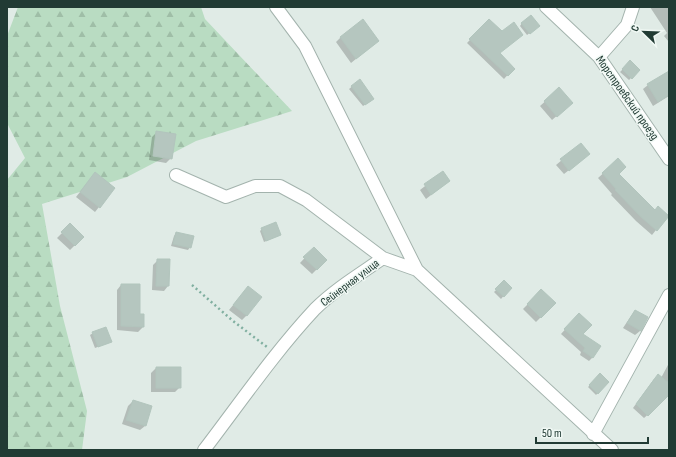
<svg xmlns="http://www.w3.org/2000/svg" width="676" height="457" viewBox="0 0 676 457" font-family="'Sofia Sans Condensed',sans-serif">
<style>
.forest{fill:url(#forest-firs)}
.shadow{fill:#0003}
.building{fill:#b5c6bf;stroke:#b2c5bd}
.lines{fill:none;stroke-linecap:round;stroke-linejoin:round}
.minor-casing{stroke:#a3b3ad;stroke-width:14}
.path{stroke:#80afa0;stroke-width:2.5;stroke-dasharray:2 3;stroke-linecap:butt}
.minor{stroke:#fff;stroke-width:12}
.labels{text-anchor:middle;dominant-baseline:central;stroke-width:3;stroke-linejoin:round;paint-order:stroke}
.street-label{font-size:12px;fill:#213b34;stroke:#f0f8f4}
</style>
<defs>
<pattern id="forest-firs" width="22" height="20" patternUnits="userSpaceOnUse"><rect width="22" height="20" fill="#b9dcc2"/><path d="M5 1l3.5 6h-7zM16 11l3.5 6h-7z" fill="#9fbea7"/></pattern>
</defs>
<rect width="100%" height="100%" fill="#e0ebe6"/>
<path class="forest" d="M18,7h183l4,12 87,92 -96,30 -69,36 -85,27 18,102 27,105 -5,39h-75v-270l18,-22 -18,-35v-87z"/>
<path class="shadow" d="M650,7h19v35l-5,-6 3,-3z
M489,20l10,33 14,16 -9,10 -37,-36z
M522,23l14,5 -9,7 -7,-9z
M341,37l37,4 -27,22 -15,-21z
M630,62l9,8 -10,10 -9,-8z
M669,78v18l-16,10 -10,-17 5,-4z
M360,80l11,21 -8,5 -14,-17z
M559,89l8,18 -15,13 -12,-14z
M157,132l14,26 -5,5 -17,-3 3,-23z
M581,144l3,14 -20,16 -8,-9z
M618,160v14l36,37 2,19 -4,5 -16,-14 -25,-26 1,-1 -14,-16z
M443,172l6,9 -23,18 -6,-9z
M91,178l8,29 -4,5 -19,-15z
M70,225l13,12 -13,13 -13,-12z
M262,229l18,6 -16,7 -4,-11z
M176,233l14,14 -2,3 -17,-4 3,-10z
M314,248l12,12 -14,14 -12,-11z
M158,260l10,26 -4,5 -12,-1 1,-25z
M504,282l6,6 -9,11 -7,-7z
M121,285l22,42 -5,5 -21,-2v-40z
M248,287l-1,28 -5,5 -13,-10z
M541,291l14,12 -19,19 -13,-13z
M635,311l12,7 -7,13 -5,4 -12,-7 8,-12z
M579,314l3,21 11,22 -4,4 -9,-6 1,-3 -20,-18z
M93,333l17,8 -2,2 -13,5 -5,-13z
M669,363v30l-8,10 -17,15 -11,-10 21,-29 7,-1z
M156,368l24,19 -5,5h-24v-19z
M600,375l8,7 -12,13 -8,-8z
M133,401l18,6 -6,19 -5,4 -18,-6 6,-18z"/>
<path class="building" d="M531,15l9,11 -10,8 -9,-11z
M363,19l16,22 -23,18 -16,-22z
M489,19l13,12 12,-9 9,13 -23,18 15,16 -7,7 -39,-37z
M630,60l10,10 -8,9 -10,-10z
M669,71v24l-11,7 -11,-18z
M360,79l14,20 -9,6 -14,-19z
M559,87l14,16 -16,14 -13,-16z
M156,131l20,3 -4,25 -19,-3z
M581,143l9,11 -21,17 -9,-12z
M618,158l8,9 -7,7 36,36 3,-4 11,10 -12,15 -16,-14 -26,-27 1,-1 -14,-16z
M443,171l7,10 -19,14 -7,-11z
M95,172l20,16 -15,20 -20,-16z
M276,222l5,13 -15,6 -5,-13z
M70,223l14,14 -9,9 -14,-14z
M176,232l18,4 -3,12 -18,-4z
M314,247l13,13 -10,10 -14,-13z
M157,259h13l-1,27h-13z
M504,280l8,8 -8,9 -9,-8z
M121,284h19v30h4v13l-23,-1z
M248,286l14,11 -15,19 -14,-11z
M541,289l15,14 -15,15 -14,-14z
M635,310l13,7 -7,14 -14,-8z
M579,313l13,12 -9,9 18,12 -8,12 -10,-7 2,-3 -21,-19z
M106,327l6,15 -14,5 -6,-15z
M156,367h25v21h-25z
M600,373l9,9 -11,12 -9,-9z
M658,374l11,9v12l-21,21 -12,-12z
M133,400l19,6 -6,20 -20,-6z"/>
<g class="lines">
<g class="minor-casing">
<path id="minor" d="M276,7l29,39 112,224
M546,7l53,50 70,102
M599,57l28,-32 6,-18
M176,175l50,22 29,-11h25l26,14 77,58
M593,434l76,-139
M204,450c36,-47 70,-97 111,-141 20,-20 45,-35 68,-51l34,12 195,180"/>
</g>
<path class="path" d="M192,285l41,36 34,26"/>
<use href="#minor" class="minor"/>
</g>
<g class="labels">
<g class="street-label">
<text transform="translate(627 98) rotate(55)">Морстроевский проезд</text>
<text transform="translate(350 283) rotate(-37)">Сейнерная улица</text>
</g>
</g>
<rect width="676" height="457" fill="none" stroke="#213b34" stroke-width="16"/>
<g transform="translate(644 32) rotate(293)" stroke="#f0f8f4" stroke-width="3" paint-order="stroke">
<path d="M0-3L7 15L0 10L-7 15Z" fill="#213b34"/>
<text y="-6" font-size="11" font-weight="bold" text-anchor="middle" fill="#213b34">С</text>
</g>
<path d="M536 437v6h112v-6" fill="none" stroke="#213b34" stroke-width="2"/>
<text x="542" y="437" font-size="12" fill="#213b34" stroke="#f0f8f4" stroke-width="3" paint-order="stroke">50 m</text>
</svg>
